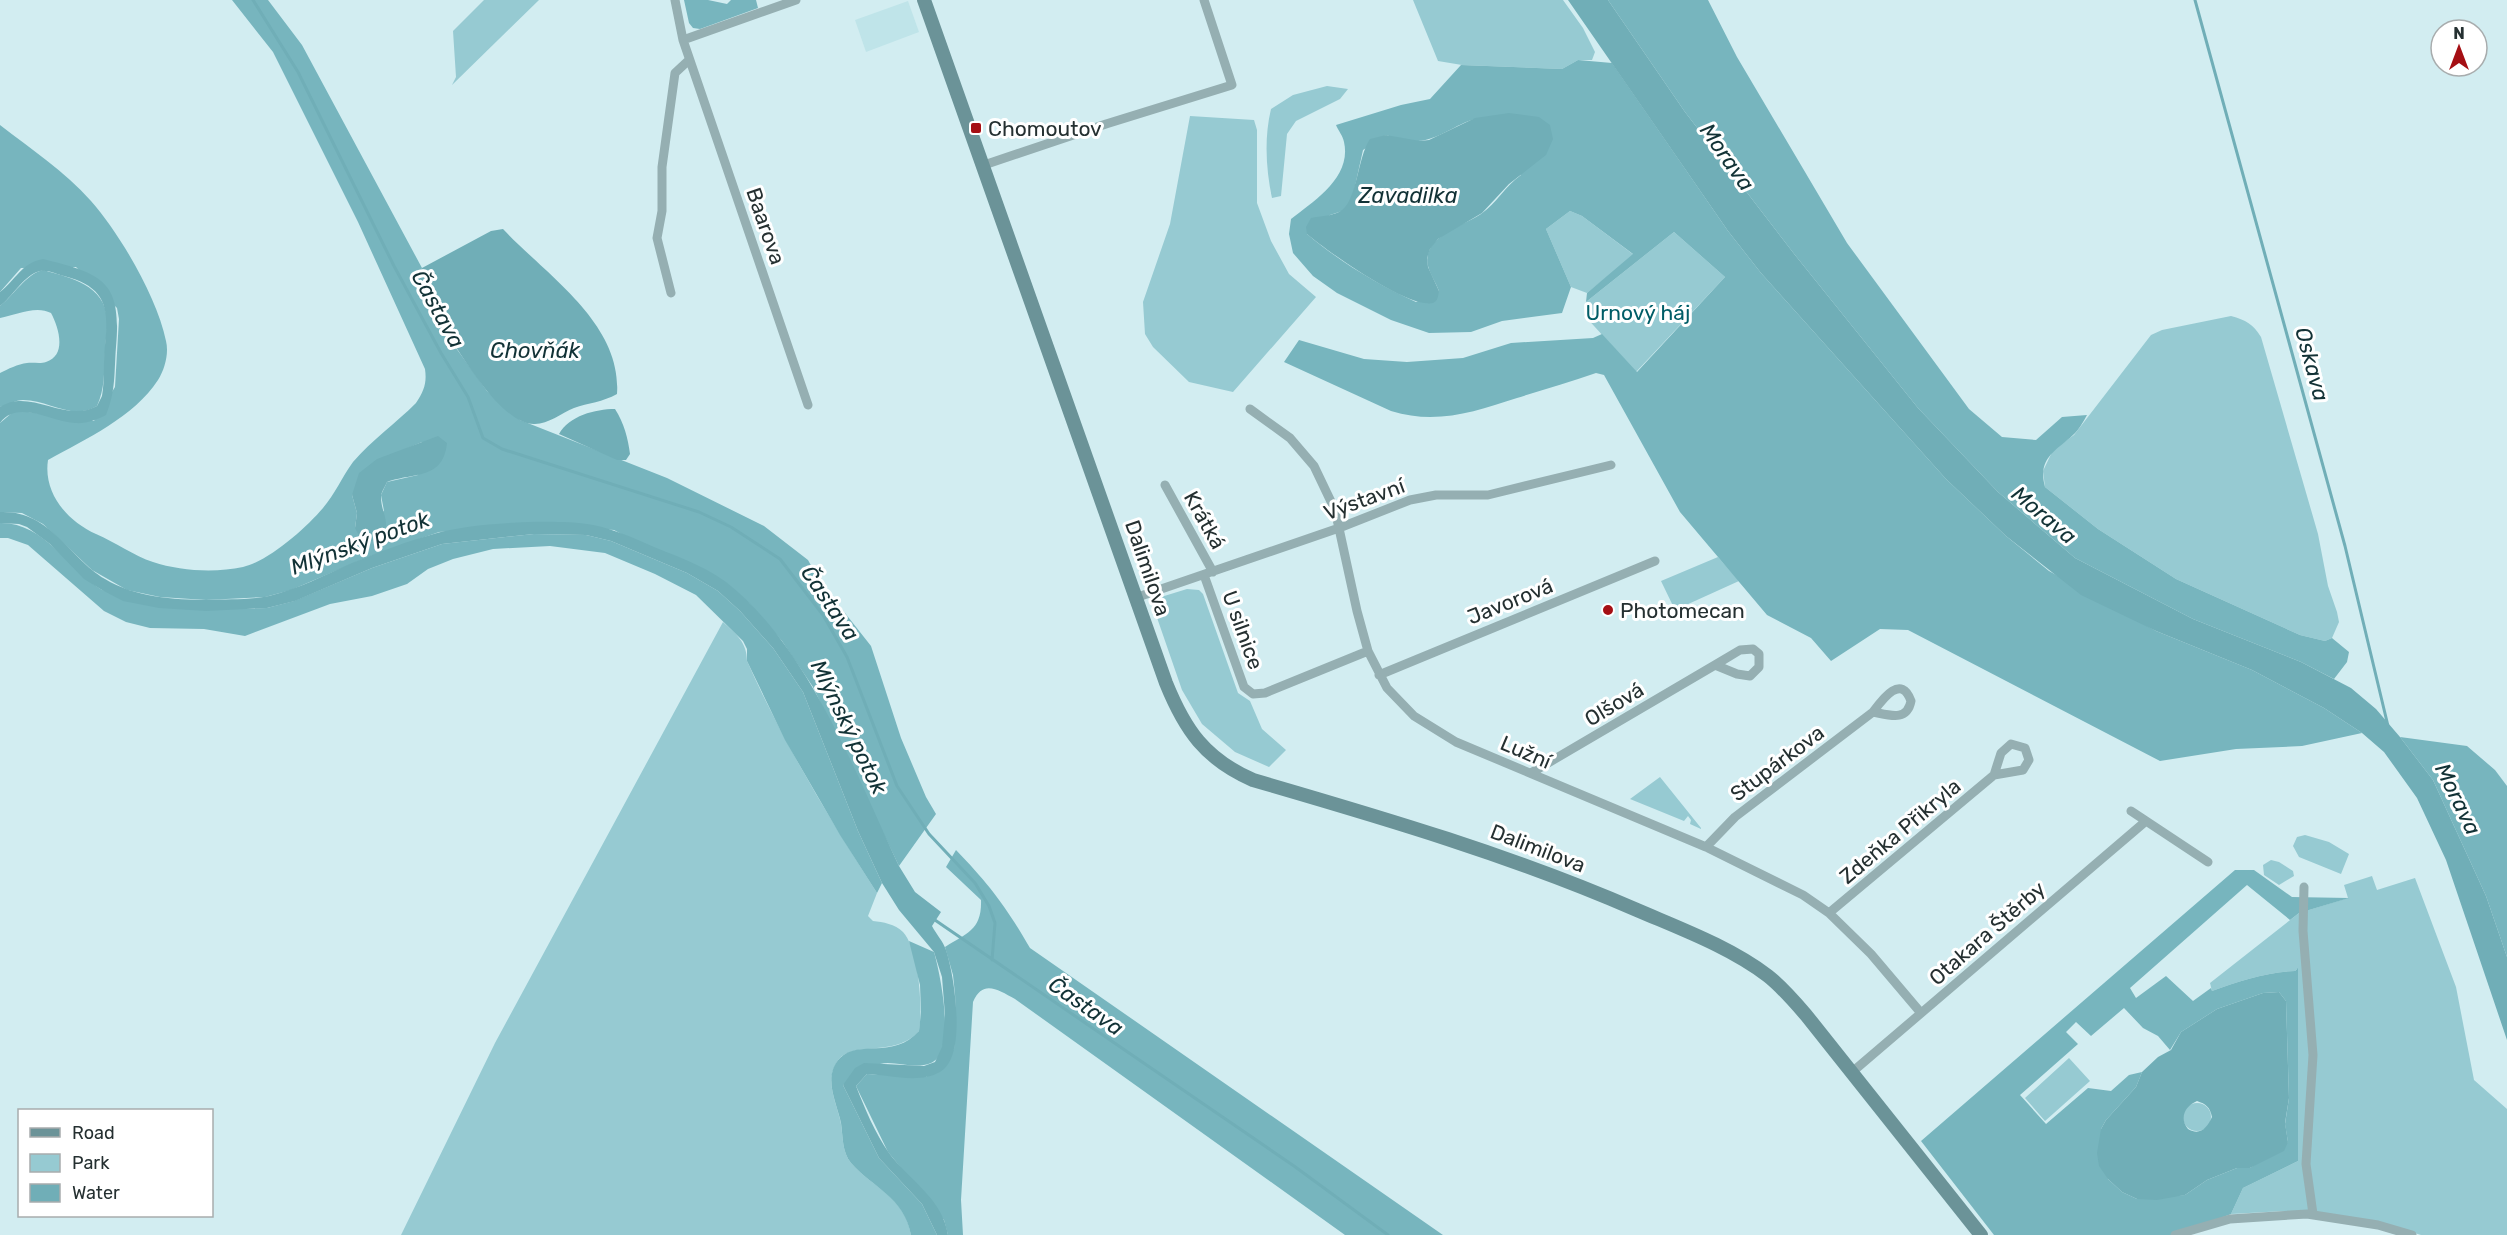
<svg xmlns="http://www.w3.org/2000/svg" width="2507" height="1235" viewBox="0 0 2507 1235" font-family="Rubik,sans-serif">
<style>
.built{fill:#bfe4e9}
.green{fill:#96cad2}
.forest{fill:#77b5be;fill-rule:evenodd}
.water{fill:#70aeb7;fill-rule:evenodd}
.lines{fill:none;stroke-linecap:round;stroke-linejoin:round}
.stream{stroke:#70aeb7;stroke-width:3}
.minor{stroke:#95afb2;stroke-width:9}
.secondary{stroke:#6b9398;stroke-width:14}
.poi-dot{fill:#a50f14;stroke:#fff;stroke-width:2}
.labels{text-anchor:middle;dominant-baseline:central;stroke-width:6;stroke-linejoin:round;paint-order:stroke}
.poi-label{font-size:21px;fill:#253031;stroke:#fff;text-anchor:start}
.street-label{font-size:21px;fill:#253031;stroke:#fff}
.park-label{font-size:21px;fill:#005d67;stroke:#fff}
.water-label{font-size:22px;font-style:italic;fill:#123236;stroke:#fff}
</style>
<rect width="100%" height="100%" fill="#d2edf1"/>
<path class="built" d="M908,1l11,31 -53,20 -11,-32z"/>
<path class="green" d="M484,0h55l-87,85 4,-8 -3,-46z
M1413,0h150l20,28 12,24 -3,8h-14l-16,9 -100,-4 -24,-4z
M1327,86l21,3 -8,10 -44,22 -9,13 -6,62 -9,2c-6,-28 -8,-60 -1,-89l22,-14z
M1190,116l64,4 3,10v73l14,38 18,33 27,23 -83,95 -44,-10 -36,-35 -8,-13 -2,-32 27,-78z
M1570,211l12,5 52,39 -47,38 -16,-6 -25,-58z
M1674,232l51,45 -89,95 -52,-57 2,-13z
M2231,316c15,4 22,8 30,21l57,197 10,52 9,26 2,10 -7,16 -7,3 -25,-6 -124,-56 -78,-50 -53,-42 -2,-16 10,-21 21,-15 77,-100 11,-5z
M1718,557l21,24 -64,29 -14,-29z
M1187,589l12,1 4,4 35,99 12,8 12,28 24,21 -17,17 -34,-15 -33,-28 -20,-34 -28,-81 7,-12z
M723,622c13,12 24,20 24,39 36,81 82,157 130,232l-9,23 5,5c10,1 22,3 30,11 16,17 20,76 16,99 -25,28 -68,8 -82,31 -13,20 0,41 4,62 2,13 1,28 10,39 22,25 54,34 60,72h-510l94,-192z
M1660,777l41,51v1l-11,-5 1,-4 -3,-4 -4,5 -54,-22z
M2305,835l24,7 20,12 -8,20 -42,-17 -6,-11 4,-9z
M2271,860l8,2 14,9 1,5 -15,9 -15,-10 -1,-10z
M2372,876l5,14 38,-12 41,109 18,93 33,29v126h-86l-42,-13 -60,-9 -35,-2 -53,3 12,-26 55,-27 -1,-192 -2,2c-28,1 -57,10 -83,20l-2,-8 89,-70 49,-15 -4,-13z
M2069,1058l21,23 -45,40 -20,-23z
M2183 1117a14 14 0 1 1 28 0a14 14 0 1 1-28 0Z"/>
<path class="forest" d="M232,0h36l34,45 120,223 -6,11 40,69 31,43 33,29 147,58 97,48 44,34 11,20 52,66 30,92 25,59 10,17 -37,52 -86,-179 -31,-46 -33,-38 -135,-73 -80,-7 -95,9 -71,25 -77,33 -26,7 -59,3 -46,-3 -33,-7 -35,-20 -49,-46 -21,-11 -22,-1v-89l13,-11 8,-1 73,10 21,-34 4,-68 -2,-11 -41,-41 -55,1 -21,24v-167c31,24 64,46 91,76 29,33 66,96 75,140 3,12 -1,28 -8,39 -24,37 -72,59 -110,80 -5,33 19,61 48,74 19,8 38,22 57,28 27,9 62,11 90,5 26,-6 63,-39 80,-59 12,-14 19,-31 30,-46 19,-22 43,-39 63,-59 8,-12 11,-20 9,-34l-67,-147 -85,-170zM422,442l-4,33 -31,7 -6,13 3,16 -29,17 2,-15 -5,-18 49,-44z
M684,0h24l19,4 4,-4h25l2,8 -58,21 -7,-1 -4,-5z
M1608,0h100l29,57 110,186 122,166 33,28 34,3 26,-23 25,-2c-4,7 -8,15 -14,20 -17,16 -36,23 -28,52l53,42 78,50 124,56 25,6 7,-3 17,14 -2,10 -13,17 -33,-17 -108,-43 -118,-61 -77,-66 -80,-84 -123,-153 -110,-143z
M1578,60l34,3 116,168 33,42 185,206 60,57 43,35 107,60 96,39 72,38 38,25 -60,13 -66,3 -76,12 -252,-131 -28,-1 -49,32 -20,-23 -44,-23 -87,-103 -76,-137 -8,-2c-26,9 -53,17 -79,25 -43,14 -81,27 -126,13l-107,-49 15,-22 65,19 43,3 56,-4 48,-15 82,-5 9,-4 35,38 88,-95 -51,-45 -88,70 1,-9 46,-39 -51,-38 -12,-5 -24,18 25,58 -9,26 -60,8 -31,11 -42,1 -38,-13 -54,-27 -24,-17 -20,-23 -4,-19 2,-15c23,-18 61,-42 53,-77 -1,-6 -6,-12 -8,-17l65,-20 29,-6 31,-34 101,4zM1475,119l46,56c-16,11 -24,28 -40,39 -18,12 -60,23 -53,52 2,8 8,17 11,25l-23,11c-38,-17 -77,-41 -109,-68l23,-19 12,-4 6,-6 5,-10 10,-45 23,-15c10,3 21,7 32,6 20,-1 38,-17 57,-22z
M43,270c28,8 62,15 64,49 1,11 -2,22 -2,33 -1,19 0,37 -8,54 -25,15 -48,-6 -74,-6 -7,0 -16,5 -23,7v-34c8,-4 18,-9 27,-10 6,-1 13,1 19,-1 21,-7 13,-34 5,-49 -15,-8 -35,2 -51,5v-12c14,-11 26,-32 43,-36z
M0,523c44,-1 68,46 102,67l137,19 28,-1 27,-7 78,-33 70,-24 92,-10 52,1 25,6 76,32 31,18 22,20 33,37 30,44 55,139 24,52 -5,10 -37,-58 -55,-95 -38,-79v-12l-4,-8 -47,-46 -41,-21 -50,-21 -55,-7 -57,3 -40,10 -25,10 -21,15 -35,12 -42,8 -85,32 -41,-7 -54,-1 -24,-6 -22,-11 -76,-66 -20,-7h-8z
M2400,737l67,9 28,24 12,16v171l-21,-61 -53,-116z
M956,850c33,34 51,58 74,98l413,287h-98l-330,-236c-17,-9 -32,-20 -42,3l-12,198 2,35h-15l-4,-15 -56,-68 -32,-66 11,-12 59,3 28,-28 2,-34 -1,-21 -2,-19 -8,-28c22,-14 37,-17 36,-47l-35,-33z
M2235,870h19l38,27 57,1 -50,15 -9,7 -43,-35 -117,103 6,10 30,-22 27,25 18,-13 1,3c26,-10 55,-19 83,-20l3,-3v193l-55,27 -12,26 -53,21h-184l-73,-94zM2279,992l7,9 3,97 -4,26 3,18 -38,26h-13l-30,12 -22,15 -48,4 -15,-7 -14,-13 -7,-50 5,-9 30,-33 6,-15 -13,3 -18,16 -23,-3 -42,36 -26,-29 58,-51 -12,-12 10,-10 15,14 33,-28 19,20 15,8 12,14 11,-18 36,-23 46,-16z
M909,941l25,11c6,21 23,100 -3,111 -17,7 -37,-3 -51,1 -12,3 -26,14 -37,21l36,73 43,46 15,31h-26c-7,-38 -38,-47 -60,-72 -9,-11 -8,-26 -10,-40 -4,-20 -19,-46 -1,-65 19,-19 53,2 79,-27l2,-19 -1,-27z"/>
<path class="water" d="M1568,0h40l77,112 110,143 123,153 80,84 77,66 118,61 108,43 50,26 25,21 24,28 33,43 53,116 21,61v83l-61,-180 -29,-62 -33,-46 -22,-19 -38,-25 -72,-38 -96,-39 -75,-36 -75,-59 -60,-57 -185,-206 -33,-42z
M1509,113l30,4 11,8 3,14 -7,16 -37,29 -27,29 -44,26 -8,10 -3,9 1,9 11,24c-1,5 -1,10 -6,12 -25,6 -106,-52 -126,-69l-1,-7 5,-9c10,-2 20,-2 28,-6 18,-8 18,-54 31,-73l16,-4 34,6 9,-1 46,-22z
M503,229c43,46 119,94 114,165 -14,8 -29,9 -43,14 -12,5 -26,16 -39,16 -42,2 -99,-114 -120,-145l7,-11 69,-37z
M43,259c60,15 79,22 73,88 -2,25 0,44 -10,68 -10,5 -20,9 -31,8 -24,-1 -57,-24 -75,0v-16c30,-20 65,17 97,-1l5,-10c3,-17 1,-33 3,-51 4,-38 1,-58 -41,-69 -8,-2 -19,-8 -27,-4 -14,5 -25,25 -37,34v-14c16,-12 21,-29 43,-33z
M615,409c9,14 13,29 15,45l-4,6h-9l-58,-26c10,-18 36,-25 56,-25z
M438,436l9,7c-4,37 -32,29 -60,39 -2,5 -6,10 -6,15 0,20 16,30 -9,44l-12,-3 -5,-10 2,-15 -5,-18 7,-22 18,-14z
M0,512c50,-2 67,44 105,67 29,18 69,21 103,21 19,-1 42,0 61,-4 29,-7 56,-21 83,-33 27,-11 56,-22 85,-30 34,-10 114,-14 150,-9 20,3 40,11 58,19 27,12 57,21 81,39 82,64 130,192 173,284l16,26 26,20 -9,14c4,8 11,15 14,24 8,24 22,107 -6,122 -21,12 -50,3 -73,2l-11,12c9,23 19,47 33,67 20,27 54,46 59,82h-11l-15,-31 -43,-46 -36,-73 12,-17 9,-5 60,3 11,-4 7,-15 3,-32 -3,-38 -8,-25 -35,-42 -17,-27 -24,-52 -55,-139 -30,-44 -33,-37 -22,-20 -31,-18 -76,-32 -25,-6 -52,-1 -92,10 -70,24 -77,33 -28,7 -61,3 -47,-3 -36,-7 -21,-11 -18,-11 -34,-35 -23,-17 -8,-3 -19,-1z
M2279,992l7,9 3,97 -4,25 3,19 -4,9 -34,17h-13l-30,12 -22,15 -28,5 -20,-1 -15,-7 -14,-13 -9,-13 -2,-13 4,-24 5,-9 30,-33 6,-15 16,-15 13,-7 10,-18 36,-23 46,-16zM2197,1101c9,3 13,6 15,16 -5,11 -12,19 -24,12 -9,-11 -3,-23 9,-28z"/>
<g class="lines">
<path class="stream" d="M253,0l45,72 96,194 47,87 27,44 15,41 19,11 197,63 32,15 49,32 43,56 24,42 50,129 32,48 46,49 14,23 6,17 -3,37
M2195,0l150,546 43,180
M932,918l362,248 94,69"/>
<path class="minor" d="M675,0l8,40 125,365
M683,40l113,-40
M984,165l122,-41 126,-39 -28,-85
M671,293l-14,-55 5,-27v-44l13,-94 14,-13
M1250,409l40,29 24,28 21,44 22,101 11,40 19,37 27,28 42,26 250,105 97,48 26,18 42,41 50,59
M1165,485l48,87
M1204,575l40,112 9,7 12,-1 103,-42
M1135,598l204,-70 71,-28 26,-5h52l123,-30
M1379,675l276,-114
M1531,773l184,-108 25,-15 13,-1 6,5v13l-9,9 -13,-2 -22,-9
M2131,811l77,51
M1706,847l29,-30 138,-105c9,-12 28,-39 38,-11 -4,21 -22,14 -38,11
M2304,887l-1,44 10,124 -7,109 7,50
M1829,913l165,-138 7,-22 10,-9 14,4 4,12 -6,10 -29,5
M1851,1073l295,-252
M2175,1235l55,-16 77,-5 71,11 34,10"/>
<path class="secondary" d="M924,0l242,683c19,47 39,76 87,97 131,38 260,76 384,130 44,19 93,37 131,66 14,11 26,25 38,39l175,220"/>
</g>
<g class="poi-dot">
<rect x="970" y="122" width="12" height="12" rx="3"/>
<circle cx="1608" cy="610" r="6"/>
</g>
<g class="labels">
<g class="poi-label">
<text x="988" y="128">Chomoutov</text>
<text x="1620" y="610">Photomecan</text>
</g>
<g class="street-label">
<text transform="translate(766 226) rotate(71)">Baarova</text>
<text transform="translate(1364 499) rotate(-20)">Výstavní</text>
<text transform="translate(1205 520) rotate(61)">Krátká</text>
<text transform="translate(1148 568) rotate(71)">Dalimilova</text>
<text transform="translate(1510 601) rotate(-22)">Javorová</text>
<text transform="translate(1243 630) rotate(70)">U silnice</text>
<text transform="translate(1614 704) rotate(-31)">Olšová</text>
<text transform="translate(1526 752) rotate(23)">Lužní</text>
<text transform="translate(1777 763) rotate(-37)">Stupárkova</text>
<text transform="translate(1900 831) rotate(-40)">Zdeňka Přikryla</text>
<text transform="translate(1538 848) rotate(21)">Dalimilova</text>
<text transform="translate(1987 933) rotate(-41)">Otakara Štěrby</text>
</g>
<g class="park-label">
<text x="1638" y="312">Urnový háj</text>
</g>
<g class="water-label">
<text transform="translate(1727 157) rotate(55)">Morava</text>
<text x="1408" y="195">Zavadilka</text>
<text transform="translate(438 309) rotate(61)">Častava</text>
<text x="535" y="350">Chovňák</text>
<text transform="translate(2312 364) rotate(75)">Oskava</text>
<text transform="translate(2044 515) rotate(40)">Morava</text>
<text transform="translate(360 543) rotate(-20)">Mlýnský potok</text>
<text transform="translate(830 603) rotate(56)">Častava</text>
<text transform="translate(849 727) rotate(64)">Mlýnský potok</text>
<text transform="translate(2458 799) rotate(64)">Morava</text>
<text transform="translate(1086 1006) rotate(35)">Častava</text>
</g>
</g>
<rect x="18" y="1109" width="195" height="108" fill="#ffffff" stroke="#a8acad" stroke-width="1.5"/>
<rect x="30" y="1128" width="30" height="9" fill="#6b9398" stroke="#a8acad" stroke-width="1.5"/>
<text x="72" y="1139" font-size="18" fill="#253031">Road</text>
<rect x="30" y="1154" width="30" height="18" fill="#96cad2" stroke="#a8acad" stroke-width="1.5"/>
<text x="72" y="1169" font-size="18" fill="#253031">Park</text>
<rect x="30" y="1184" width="30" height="18" fill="#70aeb7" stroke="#a8acad" stroke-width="1.5"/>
<text x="72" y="1199" font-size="18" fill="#253031">Water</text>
<g transform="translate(2459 48)"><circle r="28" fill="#ffffff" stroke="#a8acad" stroke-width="1.5"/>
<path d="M0-4.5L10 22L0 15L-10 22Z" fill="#a50f14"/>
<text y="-9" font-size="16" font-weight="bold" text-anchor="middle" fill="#253031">N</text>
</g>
</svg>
